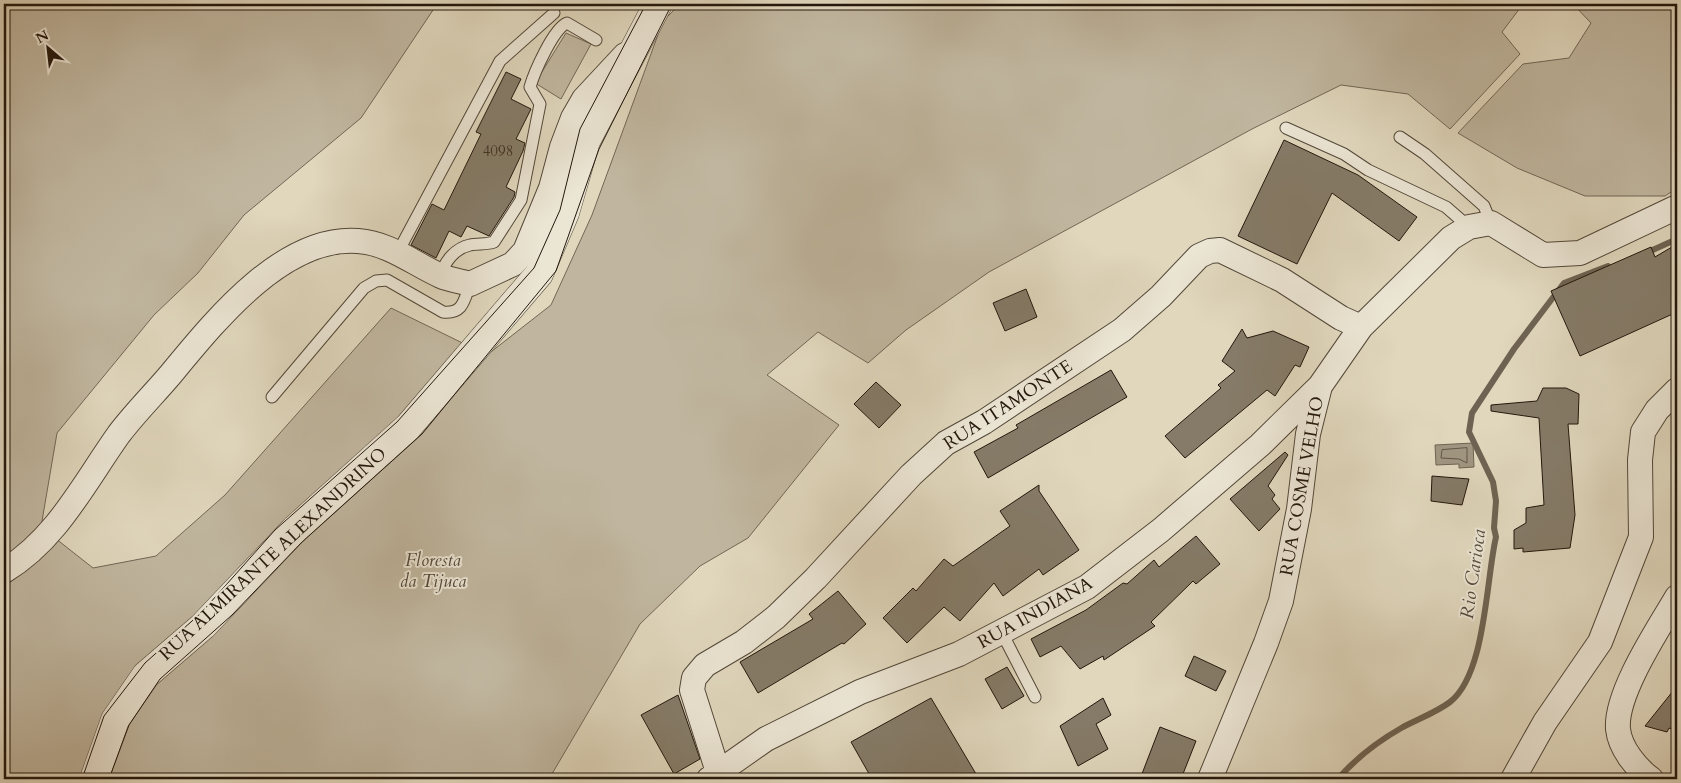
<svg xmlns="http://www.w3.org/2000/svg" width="1681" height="783" viewBox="0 0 1681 783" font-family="Cardo,serif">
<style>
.green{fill:#c0b69f;stroke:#726656}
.water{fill:#a09681;stroke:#6e6352}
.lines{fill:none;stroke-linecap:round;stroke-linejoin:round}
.shore{stroke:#625646;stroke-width:1}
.stream{stroke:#6e6352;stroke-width:6}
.building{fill:#857b68;stroke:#23170c}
.service-casing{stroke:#524738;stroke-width:13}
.minor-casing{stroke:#524738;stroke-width:26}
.tertiary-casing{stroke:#524738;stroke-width:29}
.service{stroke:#ebe5d4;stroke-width:11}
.minor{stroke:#ebe5d4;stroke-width:24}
.tertiary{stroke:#ebe5d4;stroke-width:28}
.tram{stroke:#23170c;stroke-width:1}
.labels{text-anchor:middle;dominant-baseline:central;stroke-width:4;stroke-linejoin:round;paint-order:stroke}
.number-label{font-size:15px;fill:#3c3023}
.street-label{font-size:18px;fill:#23170c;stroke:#ebe5d4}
.park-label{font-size:18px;font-style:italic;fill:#524738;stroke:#ebe5d4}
.water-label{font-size:19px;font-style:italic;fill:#554a3b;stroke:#ebe5d4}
</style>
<rect width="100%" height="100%" fill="#e0d7bd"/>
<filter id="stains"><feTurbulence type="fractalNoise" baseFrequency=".004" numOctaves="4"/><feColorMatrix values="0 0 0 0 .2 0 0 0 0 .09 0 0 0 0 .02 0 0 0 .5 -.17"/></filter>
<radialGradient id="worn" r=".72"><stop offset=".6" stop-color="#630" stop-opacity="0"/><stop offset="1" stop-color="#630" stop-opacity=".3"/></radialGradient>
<path class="green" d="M4,4h433l-76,114 -117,97 -46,58 -44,42 -97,118 -16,94 52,41 63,-12 69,-61 166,-187 96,47 64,-50 41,-90 71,-194 17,-17h843l-21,28 18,22 -70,75 -42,-35 -67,-9 -89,44 -263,143 -83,58 -38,33 -50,-31 -51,43 72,50 -91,113 -48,28 -60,58 -91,155h-545z
M1573,4h104v184l-12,8h-80l-68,-28 -59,-35 65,-69 46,-6 22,-35z
M566,33l25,11 -30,55 -26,-16z"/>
<path class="water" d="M1473,443l1,24 -15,1v-4l-23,1 -1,-20z"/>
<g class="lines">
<path class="shore" d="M1467,448v15l-8,-4 -18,-1 1,-8z"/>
<path class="stream" d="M1646,253l31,-14
M1338,779c17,-20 42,-39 65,-52 15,-8 34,-15 47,-25 36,-28 36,-123 46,-165l-2,-9 2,-27 -3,-19 -24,-50 3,-19 42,-64 50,-66 44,-17"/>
</g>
<path class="building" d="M506,72l15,7 -10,20 20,10 -15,30 9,4 -2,8 -17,36 9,5 -1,5 -25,39 -22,-10 -6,11 -12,-6 -13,27 -25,-13 21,-41 12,6 37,-76 -5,-2z
M1284,140l74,35 59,42 -18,24 -67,-48 -35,71 -59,-28z
M1677,244v68l-97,44 -29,-65 100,-44 4,10z
M1026,289l11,28 -32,14 -12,-28z
M1242,329l5,9 26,-7 36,16 -9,20 -5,-2 -20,31 -8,-6 -82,68 -20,-22 56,-48 -3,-3 17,-14 -13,-10z
M1111,370l16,27 -139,81 -14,-26 44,-24 -2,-3z
M876,382l25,23 -22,23 -25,-24z
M1543,388h23l13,6 -1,30h-10l7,91 -5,33 -47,4v-4l-9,1v-19l12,-7v-15l18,-3 -5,-87 -48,-7v-6l46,-4z
M1285,452l3,3 -20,31 7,9 -3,4 8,10 -21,22 -29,-32z
M1432,476l37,3 -7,26 -31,-4z
M1039,485v6l40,59 -36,25 -4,-6 -36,27 -9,-13 -34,38 -16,-14 -37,36 -24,-25 30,-30 3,3 28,-32 9,7 57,-40 -10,-15z
M1196,536l24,28 -24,20 -3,-3 -42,41 4,4 -51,34 -1,-4 -23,13 -19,-23 -21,11 -9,-18 55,-29 37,-27 4,1 27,-24 5,7z
M838,591l28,33 -22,20 -2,-1 -84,50 -18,-31 73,-43 -4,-5z
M1194,656l32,15 -10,20 -31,-15z
M1007,667l17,29 -22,13 -17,-30z
M1677,686v45l-8,-3 -2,4 -22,-6z
M678,695l22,64 -26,15 -33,-59z
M931,698l48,81h-107l-21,-37z
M1103,698l8,17 -15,9 12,25 -30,17 -18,-40z
M1160,727l36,14 -15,38h-41z"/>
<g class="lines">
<g class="service-casing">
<path id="service" d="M1286,128l58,26 24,16 78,37 23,20
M1400,137l25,17 59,52 7,17
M398,252l102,-191 54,-48
M441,276c3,-15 15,-28 29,-31 8,-2 16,0 24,-3l27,-42 19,-96 -10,-17c4,-14 23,-58 37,-64l29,17
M272,397l92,-109 12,-7 11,-1 56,32c20,2 21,-11 27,-28
M1002,633l33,64"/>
</g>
<g class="minor-casing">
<path id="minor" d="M4,571c53,-32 80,-88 115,-137 16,-21 35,-40 52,-60 43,-52 112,-139 187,-133 31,2 56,23 83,35 9,4 20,5 29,8l43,-20 12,-13 26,-63 11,-41 11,-29 11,-19 41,-44
M718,772l-26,-82 2,-12 11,-13 39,-23 32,-25 40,-39 95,-103 35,-32 38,-21 138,-92 39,-34 38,-40 11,-5 10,-1 62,30 59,38 20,9
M709,779l57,-40 94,-47 99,-38 128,-67 74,-57 99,-85 60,-59
M1210,779l56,-136 15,-42 18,-92 9,-75 12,-48 41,-59 90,-89 18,-11 22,-4 52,32 37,-2 97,-46
M1513,779l32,-57 55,-80 41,-105 -1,-77 3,-28 14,-22 20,-20
M1651,779c-15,-11 -31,-31 -33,-50 -3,-36 41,-101 59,-132"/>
</g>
<g class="tertiary-casing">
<path id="tertiary" d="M94,779l21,-59 31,-45 57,-49 92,-97 113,-102 131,-153 26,-61 21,-72 72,-137"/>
</g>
<use href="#service" class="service"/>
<use href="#minor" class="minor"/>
<use href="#tertiary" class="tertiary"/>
<path class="tram" d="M82,779l22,-63 41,-53 56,-50 74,-83 122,-108 137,-154 26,-58 20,-81 66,-125
M109,779l20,-54 31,-46 72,-64 69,-72 121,-109 134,-163 43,-122 73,-145"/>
</g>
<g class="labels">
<g class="number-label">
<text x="498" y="151">4098</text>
</g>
<g class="street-label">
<text transform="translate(1008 405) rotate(-33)">RUA ITAMONTE</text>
<text transform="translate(1302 486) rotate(-80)">RUA COSME VELHO</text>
<text transform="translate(273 554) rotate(-43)">RUA ALMIRANTE ALEXANDRINO</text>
<text transform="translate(1035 613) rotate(-29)">RUA INDIANA</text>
</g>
<g class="park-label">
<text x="433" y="560">Floresta<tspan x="433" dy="21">da Tijuca</tspan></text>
</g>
<g class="water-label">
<text transform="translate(1473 574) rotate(-82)">Rio Carioca</text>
</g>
</g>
<rect width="1681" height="783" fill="none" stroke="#e0d7bd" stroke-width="20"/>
<rect x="5" y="5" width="1671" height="773" fill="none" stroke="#23170c" stroke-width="2.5"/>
<rect x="10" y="10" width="1661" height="763" fill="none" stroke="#23170c"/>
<g transform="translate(48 48) rotate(332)" stroke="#ebe5d4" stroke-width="4" paint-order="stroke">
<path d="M0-4L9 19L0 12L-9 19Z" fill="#23170c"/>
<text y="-8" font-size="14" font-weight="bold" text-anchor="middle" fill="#23170c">N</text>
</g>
<rect width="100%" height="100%" filter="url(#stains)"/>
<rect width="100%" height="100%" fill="url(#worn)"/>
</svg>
